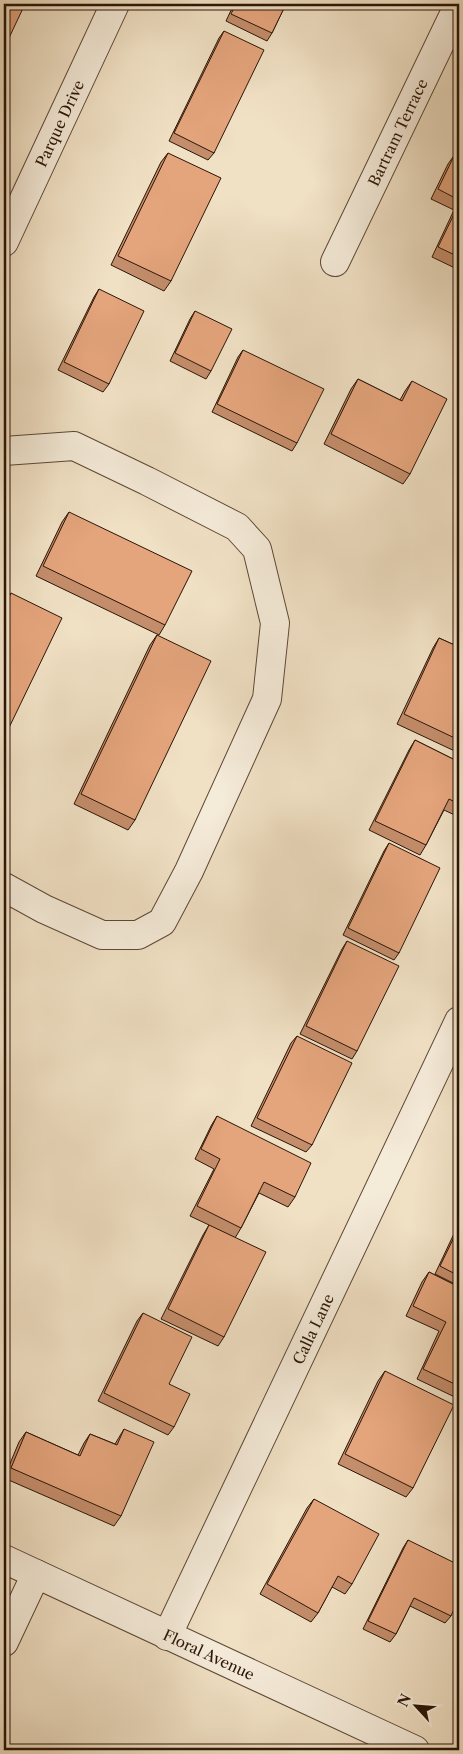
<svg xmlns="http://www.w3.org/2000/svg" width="463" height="1754" viewBox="0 0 463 1754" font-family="'Libre Caslon Text',serif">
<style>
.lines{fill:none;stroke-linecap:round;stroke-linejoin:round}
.minor-casing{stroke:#5c4836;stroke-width:30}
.minor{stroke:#f5ebd9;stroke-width:28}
.wall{fill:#c48d6b;stroke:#2a1507}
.building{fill:#e4a47c;stroke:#2a1507}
.labels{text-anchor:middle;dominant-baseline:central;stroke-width:4;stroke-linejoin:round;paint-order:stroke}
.street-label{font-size:15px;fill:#2a1507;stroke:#f5ebd9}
</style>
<rect width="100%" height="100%" fill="#f0e0c4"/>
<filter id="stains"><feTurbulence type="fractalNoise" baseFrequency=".004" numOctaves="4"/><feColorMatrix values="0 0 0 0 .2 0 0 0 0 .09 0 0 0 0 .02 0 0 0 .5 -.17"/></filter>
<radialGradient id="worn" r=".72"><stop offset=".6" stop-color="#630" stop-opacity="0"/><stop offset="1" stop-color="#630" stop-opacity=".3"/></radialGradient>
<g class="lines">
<g class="minor-casing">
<g id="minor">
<path id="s1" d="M4,242l111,-238"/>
<path id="s2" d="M335,262l124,-258"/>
<path d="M4,451l70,-5 73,35 90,46 20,22 18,74 -8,76 -78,172 -27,51 -24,13h-36l-58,-26 -40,-22"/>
<path id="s3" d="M4,1559l411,191"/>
<path id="s4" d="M167,1636l292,-615"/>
<path d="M4,1642l32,-68"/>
</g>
</g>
<use href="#minor" class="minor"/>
</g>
<path class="wall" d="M4,4l4,36 -4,5z
M234,4h52l-14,29 -5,8 -41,-20z
M224,31l-10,122 -6,7 -39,-19 50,-103z
M459,142v12l-4,-2z
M168,153l3,128 -7,10 -53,-26 50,-103z
M455,154l4,2v114l-27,-13 22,-47 -23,-11 17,-35z
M99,289l10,95 -6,8 -45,-22 36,-73z
M195,311l16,60 -5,8 -36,-18 20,-42z
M243,350l54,93 -5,8 -80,-39 26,-55z
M358,379l42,21 5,-9 7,-10 -2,93 -7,10 -79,-40 27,-55z
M69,512l96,113 -6,10 -123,-59 26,-54z
M459,576v10l-3,-2z
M11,593l-7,145v-134z
M157,635l-22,185 -7,10 -54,-26 76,-159z
M439,638l20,9v106l-62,-29 36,-76z
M415,740l44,22v55l-15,-7 -18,35 -6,10 -51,-25 40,-80z
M389,843l10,110 -5,7 -51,-25 41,-84z
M347,941l10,110 -5,8 -52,-25 42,-85z
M297,1036l15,109 -6,7 -55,-26 40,-83z
M217,1116l78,81 -7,10 -29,-14 -18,35 -6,10 -11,99 -6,9 -57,-27 42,-84 6,-10 -19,-9 24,-47 -19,-10 16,-33z
M459,1223v63l-24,-12z
M429,1272l30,15v112l-42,-20 22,-48 -33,-15 16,-34z
M143,1313l26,71 5,43 -6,8 -70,-34 39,-80z
M385,1371l28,117 -7,9 -68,-33 40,-83z
M124,1429l-3,87 -7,10 -110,-48 15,-36 7,-10 52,23 6,-12 6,-9 25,10z
M314,1499l38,85 -7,10 -13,-7 -14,26 -7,9 -51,-28 47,-86z
M408,1540l43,76 -6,7 -35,-17 -14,28 -6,8 -27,-13 40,-81z"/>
<path class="building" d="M4,4h21l-17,36 -4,-2z
M236,4h50l-14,29 -41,-19z
M224,31l40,19 -50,103 -40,-20z
M168,153l53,25 -50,103 -53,-25z
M455,154l4,2v44l-21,-11z
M459,204v53l-21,-10z
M99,289l45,22 -35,73 -45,-22z
M195,311l37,18 -21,42 -36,-18z
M243,350l81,39 -27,54 -80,-39z
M358,379l44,22 10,-20 35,18 -37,75 -79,-40z
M69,512l123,59 -27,54 -122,-59z
M11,593l51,25 -58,120v-130z
M157,635l54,26 -76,159 -54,-26z
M439,638l20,9v93l-55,-26z
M415,740l44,22v42l-10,-5 -23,46 -51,-24z
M389,843l51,25 -41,85 -51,-25z
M347,941l52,25 -42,85 -51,-25z
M297,1036l55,27 -40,82 -55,-27z
M217,1116l94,47 -16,34 -31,-15 -23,46 -44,-22 23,-47 -19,-10z
M209,1225l57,27 -42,85 -56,-28z
M459,1227v49l-19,-10z
M429,1272l30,15v99l-36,-17 23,-47 -33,-16z
M143,1313l49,24 -23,47 21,10 -16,33 -70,-34z
M385,1371l69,34 -41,83 -68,-34z
M124,1429l30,13 -33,74 -110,-48 15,-36 54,24 10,-22 27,11z
M314,1499l65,35 -27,50 -14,-8 -20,37 -51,-29z
M408,1540l51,25v33l-8,18 -37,-18 -18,36 -28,-13z"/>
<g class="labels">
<g class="street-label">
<text stroke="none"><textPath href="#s1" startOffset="131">Parque Drive</textPath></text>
<text stroke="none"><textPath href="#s2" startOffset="144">Bartram Terrace</textPath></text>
<text stroke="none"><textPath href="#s4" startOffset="340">Calla Lane</textPath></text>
<text stroke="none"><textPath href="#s3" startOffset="226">Floral Avenue</textPath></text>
</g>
</g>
<rect width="463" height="1754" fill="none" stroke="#f0e0c4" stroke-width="20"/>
<rect x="5" y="5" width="453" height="1744" fill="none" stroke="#2a1507" stroke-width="2.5"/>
<rect x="10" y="10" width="443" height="1734" fill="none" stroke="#2a1507"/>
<g transform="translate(416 1706) rotate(296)" stroke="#f5ebd9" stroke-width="4" paint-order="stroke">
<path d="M0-4L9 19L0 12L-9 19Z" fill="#2a1507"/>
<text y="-8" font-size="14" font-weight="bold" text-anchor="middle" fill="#2a1507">N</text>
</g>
<rect width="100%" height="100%" filter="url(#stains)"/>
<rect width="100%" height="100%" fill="url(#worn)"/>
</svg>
